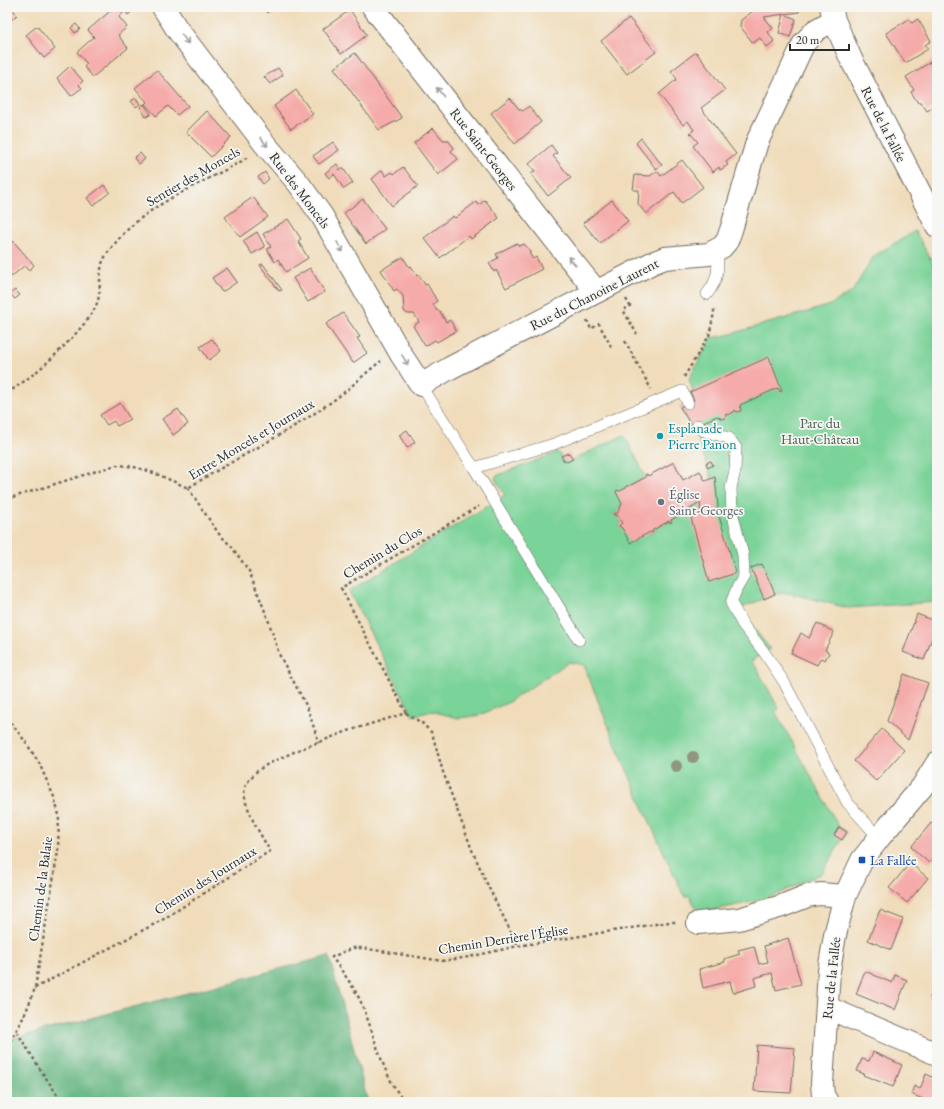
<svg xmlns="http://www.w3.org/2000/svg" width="944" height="1109" viewBox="0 0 944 1109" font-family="'EB Garamond',serif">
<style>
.green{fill:#7ad398;stroke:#527f62}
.forest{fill:#63b580;stroke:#477056}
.building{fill:#f5aba9}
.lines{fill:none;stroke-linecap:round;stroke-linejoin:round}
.lane-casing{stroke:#70695d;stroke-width:12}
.street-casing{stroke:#70695d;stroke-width:24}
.path{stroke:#70695d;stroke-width:2.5;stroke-dasharray:3 3;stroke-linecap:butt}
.lane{stroke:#fff;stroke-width:11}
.street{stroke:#fff;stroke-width:22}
.tree{fill:#91967e}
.oneway{stroke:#a0a0a0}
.culture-dot{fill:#0f9aa8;stroke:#f6f6f2;stroke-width:1.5}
.worship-dot{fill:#6b7280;stroke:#f6f6f2;stroke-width:1.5}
.transit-dot{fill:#1a4fb4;stroke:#f6f6f2;stroke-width:1.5}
.labels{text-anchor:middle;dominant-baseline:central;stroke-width:3.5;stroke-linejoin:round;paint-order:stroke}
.street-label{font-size:14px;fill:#2b2b2b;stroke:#f6f6f2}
.park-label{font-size:14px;fill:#435d4c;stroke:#f6f6f2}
.culture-label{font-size:14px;fill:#0d838f;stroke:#f6f6f2;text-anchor:start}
.worship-label{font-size:14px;fill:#5b616d;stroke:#f6f6f2;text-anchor:start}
.transit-label{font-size:14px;fill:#164399;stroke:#f6f6f2;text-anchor:start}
</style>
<rect width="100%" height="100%" fill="#f6f6f2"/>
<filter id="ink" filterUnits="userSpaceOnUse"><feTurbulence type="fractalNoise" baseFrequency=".025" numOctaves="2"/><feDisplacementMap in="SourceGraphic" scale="8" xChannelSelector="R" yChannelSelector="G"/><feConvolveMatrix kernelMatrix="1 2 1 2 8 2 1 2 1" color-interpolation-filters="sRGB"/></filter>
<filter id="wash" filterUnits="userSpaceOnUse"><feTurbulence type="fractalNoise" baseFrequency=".012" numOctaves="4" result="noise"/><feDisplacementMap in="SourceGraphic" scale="16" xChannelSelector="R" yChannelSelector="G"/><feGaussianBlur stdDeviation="0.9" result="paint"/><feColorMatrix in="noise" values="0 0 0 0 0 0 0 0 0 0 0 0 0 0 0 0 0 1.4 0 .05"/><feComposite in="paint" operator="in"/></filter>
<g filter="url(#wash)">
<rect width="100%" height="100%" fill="#f0dcba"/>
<path class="green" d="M915,231l22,40v331l-89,6 -59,-15 -14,1 -36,15 31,40 -19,12 5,6 23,42 -4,2 64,116 8,5 -25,41 -46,22 -24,7 -47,10c-9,-1 -11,-8 -15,-16h-6c-36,-76 -70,-153 -100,-231l-15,-3 -62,41 -30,13 -19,2 -26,-7 -19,5 -64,-125 156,-96 -10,-16 1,-3 62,-24 5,8 5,2 56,-27 22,42 -17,9h-3l-4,18 -5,10 -3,-1v2l4,1 4,7 -3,3 3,2 30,5 1,-3 16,-9 1,2 2,-1 -1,-2 13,-7 28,-34 -15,-41 -7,-10 2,-1 -12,-20 14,-7 -4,-8 3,-1 -4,-12 22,-41 16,-3 101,-29 24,-14 22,-36z"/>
<path class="forest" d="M329,956l39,146h-361v-62z"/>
<g id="blocks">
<path class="building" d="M7,7h4l6,8 -10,8z
M115,7h22l-9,8 -3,-4 -6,6 8,10 -9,8 10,13 -35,29 -9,-10 3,-3 -10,-12 17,-15 -6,-7z
M263,7h9l1,1 -6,5z
M763,7h7v2l12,-2h18l-1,5 -35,5 9,11 -5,4 6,9 -7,6 -7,-9 -7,5 -13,-17 1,-6 16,-12z
M350,10l17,25 -26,19 -18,-25z
M784,14l12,5 -6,18 -11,-4z
M629,18l27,34 -29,22 -26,-33z
M909,19l3,4 6,-4 13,22 -6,4 3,4 -23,14 -19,-30z
M76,24l4,5 -5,4 -4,-5z
M37,26l18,23 -11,9 -18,-23z
M696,52l29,38 -24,18 35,46 -10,8 2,3 -8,5 -1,-3 -6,5 -20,-26 5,-4 -8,-9 4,-3 -6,-9 -5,4 -24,-31 18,-15 -6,-8z
M355,53l47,65 -23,12 -45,-62z
M937,58v47l-10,6 -6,-9 -3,1 -7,-11 3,-2 -8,-13z
M70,66l13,15 -4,4 3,3 -11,8 -14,-18z
M278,68l5,7 -13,9 -6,-7z
M157,70l31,36 -11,9 -9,-9 -12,10 -11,-12 2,-2 -12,-14z
M296,90l17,24 -22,15 -17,-23z
M136,98l4,6 -4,3 -5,-6z
M510,98l9,11 4,2 6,-5 12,16 -26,22 -24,-31z
M144,104l7,10 -5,3 -6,-10z
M207,111l24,26 -20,20 -25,-25z
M433,128l10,12h5l6,8 -3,3 7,8 -20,16 -24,-32z
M641,138l21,27 -6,4 -20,-26z
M333,142l6,8 -20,14 -6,-8z
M551,145l6,8 -4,3 18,22 -23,18 -17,-22 4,-3 -6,-7z
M140,153l5,6 -6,5 -5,-6z
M682,160l21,27 -21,16 -8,-11 -28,22 -8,-10 1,-14h-6l2,-15 15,1 7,-5 4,5z
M337,164l3,6 3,-2 10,15 -9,6 -10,-15 -5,4 -4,-5z
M403,167l15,19 -26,20 -20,-27 10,-9 4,6 6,-4 2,2z
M265,172l4,7 -6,5 -5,-7z
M104,185l6,7 -17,14 -6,-8z
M253,197l15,20 -28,20 -15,-20z
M363,199l22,30 -19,15 -22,-31z
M485,200l14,18 -28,21 -2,-3 -29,22 -16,-20 29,-22 2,2 21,-16 3,3z
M612,200l16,21 -28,22 -17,-20z
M288,219l13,20 -3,2 10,17 -22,14 -8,-13 -3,3 -8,-13 4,-2 -8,-13z
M257,232l8,15 -13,7 -9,-13z
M13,241l21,24 -5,6 -5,-5 -13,11 -4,-10v-21z
M517,243l2,3 5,-2 7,8 -2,1 4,6 3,-2 6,12 -36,19 -10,-18 -2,2 -5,-9 9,-5 -2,-4z
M403,257l6,10 2,-1 6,10 2,-1 6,10 2,-1 10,17 -4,3 4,7 2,-1 7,12 4,-2 6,11 -19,11 -2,-2 -10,6 -12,-20 6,-4 -5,-8h-6l-4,-3 -1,-15 -6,-7 -3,2 -13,-21z
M263,264l19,26 -3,1 -19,-26z
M227,268l10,14 -15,10 -10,-14z
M310,268l15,24 -17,10 -15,-24z
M15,290l5,5 -5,4 -5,-5z
M343,313l17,24 -3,1 10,15 -14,10 -27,-39z
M212,339l9,12 -12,9 -9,-13z
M769,357l13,34 -2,1 -2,-4 -38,17 1,6 -4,1 -2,-2 -1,2 -6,3 -2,-1 -1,4 -3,1 -5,-3 -25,11 -12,-20 14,-7 -4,-8z
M120,403l10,16 -13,7 -3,-5 -7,4 -7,-10z
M178,409l10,15 -15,11 -11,-16z
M407,430l8,12 -8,6 -8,-13z
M569,453l4,6 -6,3 -4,-2 -2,-4z
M711,461l2,4 -5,3 -2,-5z
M674,462l9,18 17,-9 5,10 10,-4 4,39 17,57 -27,9 -18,-64 10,-5 -1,-10 -29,17 1,2 -2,1 -1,-2 -16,9 -1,3 -2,-1 -20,11 -8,-15 -3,-2 3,-3 -4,-7 -4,-1v-2l3,1 5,-10 -6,-12 1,-2 3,1 6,-3v-2h3l17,-9 -1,-2 2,-1 1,2z
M762,564l13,30 -11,5 -13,-31z
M917,614l20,8v18l-5,-2 -8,22 -21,-8z
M817,623l17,9 -9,18 4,3 -4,7 -4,-2 -4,7 -26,-12 10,-20 8,5z
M904,674l24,9 -20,57 -21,-19z
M882,729l22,21 -28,31 -22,-20z
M931,823l6,5v26l-8,9 -18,-16z
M839,827l8,5 -5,8 -8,-5z
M910,863l18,15 -21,25 -18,-15z
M880,910l23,9 -12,31 -23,-10z
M788,938l13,46 -25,6 -4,-17 -18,5 2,8 -23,7 -3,-12 -27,7 -4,-19 26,-7 -1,-3 16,-5 -2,-4 16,-4 5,18 9,-2 -4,-16z
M865,971l27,12 3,-8 12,5 -12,30 -39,-16z
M937,981v20l-7,-3z
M757,1045l38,3 -4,45 -37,-2z
M873,1052l29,13 -9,22 -30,-12 1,-1 -7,-3 5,-12 7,2z
M926,1074l11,5v23h-7l-19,-8 3,-8 6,3z"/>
</g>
</g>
<g filter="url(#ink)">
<use href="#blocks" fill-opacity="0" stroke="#70695d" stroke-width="1"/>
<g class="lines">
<g class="lane-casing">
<path id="lane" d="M707,294c11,-14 12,-25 10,-43
M421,385l53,83 80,-24 128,-53 6,12
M698,425l6,6 25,7 7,10 -1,22 -4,18 1,24 11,43 1,21 -7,12 -6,15 12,22 21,27 20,30 63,120 32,36
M474,468l105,172"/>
</g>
<g class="street-casing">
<path id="street" d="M163,7l14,22 22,29 65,85 35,41 23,32 80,140 19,29 29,-17 202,-105 13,-5 44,-4 13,-7 5,-6 4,-11 26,-88 47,-99 12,-13 18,-10
M373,7l194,248 29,36
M831,7l3,13 17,39 86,167
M698,923l41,-4 43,-13 25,-10 13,-2 25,2
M828,1008l109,46
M827,1102l-4,-7 -1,-11 7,-113 6,-36 10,-39 17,-36 17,-22 43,-51 15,-24"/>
</g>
<path class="path" d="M626,299l4,7 -7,4 14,24
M587,320l4,9 8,-5 13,24
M625,341l26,48
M684,377l25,-41 5,-23v-6
M7,393c28,-18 49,-37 71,-62 6,-7 14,-16 18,-25 6,-13 2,-31 7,-45 3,-7 9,-14 14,-20 32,-38 82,-56 125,-80l7,-5
M188,488l31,46 12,12 18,25 19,48 11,35 28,53 12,36
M7,499l109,-34c28,1 47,12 72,23 48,-30 100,-55 146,-88 17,-12 31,-27 47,-39
M406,713l-65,-125 138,-82
M406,713l16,10 10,10 11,39 29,78 17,38 29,58
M7,718l18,23 14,22 15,34 5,18 -1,36 -23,137c-7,20 -15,39 -28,57
M35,988l127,-68 108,-69 -16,-28 -8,-20 -2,-9 1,-7 4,-7 7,-8 8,-6 34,-16 50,-19 58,-18
M17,1032l23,37 22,33
M405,1102c-23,-27 -29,-63 -42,-95 -7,-18 -20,-34 -31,-50l21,-9h9l80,13 27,-4 49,-11 151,-24h9"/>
<use href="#lane" class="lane"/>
<use href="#street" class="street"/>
</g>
<g class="tree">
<circle cx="693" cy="757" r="6"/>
<circle cx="676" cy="766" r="6"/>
</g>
<defs><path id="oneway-shaft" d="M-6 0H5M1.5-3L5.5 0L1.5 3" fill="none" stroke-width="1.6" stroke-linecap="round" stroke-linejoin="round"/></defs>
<g class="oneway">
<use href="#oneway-shaft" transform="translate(185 39) rotate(53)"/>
<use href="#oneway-shaft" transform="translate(440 92) rotate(-128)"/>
<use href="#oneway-shaft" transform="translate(264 142) rotate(51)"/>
<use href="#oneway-shaft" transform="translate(340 247) rotate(60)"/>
<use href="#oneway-shaft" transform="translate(572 261) rotate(-130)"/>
<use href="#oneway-shaft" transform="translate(405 360) rotate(58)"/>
</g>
</g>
<circle class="culture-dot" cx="660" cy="436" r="4"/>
<circle class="worship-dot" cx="661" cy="502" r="4"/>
<rect class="transit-dot" x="858" y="856" width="8" height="8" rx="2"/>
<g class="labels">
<g class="street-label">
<text transform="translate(884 124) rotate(63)">Rue de la Fallée</text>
<text transform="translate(484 149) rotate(52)">Rue Saint-Georges</text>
<text transform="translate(193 176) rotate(-30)">Sentier des Moncels</text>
<text transform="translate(300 190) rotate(53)">Rue des Moncels</text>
<text transform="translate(594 294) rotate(-27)">Rue du Chanoine Laurent</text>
<text transform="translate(251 439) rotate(-31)">Entre Moncels et Journaux</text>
<text transform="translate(382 552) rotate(-31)">Chemin du Clos</text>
<text transform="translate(205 880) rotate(-32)">Chemin des Journaux</text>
<text transform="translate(40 889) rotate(-82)">Chemin de la Balaie</text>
<text transform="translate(503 939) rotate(-9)">Chemin Derrière l'Église</text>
<text transform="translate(831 978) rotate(-84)">Rue de la Fallée</text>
</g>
<g class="park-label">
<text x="820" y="423">Parc du<tspan x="820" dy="16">Haut-Château</tspan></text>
</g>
<g class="culture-label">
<text x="668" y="428">Esplanade<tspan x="668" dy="16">Pierre Panon</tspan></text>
</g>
<g class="worship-label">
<text x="669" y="494">Église<tspan x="669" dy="16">Saint-Georges</tspan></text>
</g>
<g class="transit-label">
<text x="870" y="860">La Fallée</text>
</g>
</g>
<rect width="944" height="1109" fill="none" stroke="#f6f6f2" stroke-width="24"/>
<path d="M790 44v6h59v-6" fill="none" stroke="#2b2b2b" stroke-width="2"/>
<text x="796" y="44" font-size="12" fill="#2b2b2b" stroke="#f6f6f2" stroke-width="3" paint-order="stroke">20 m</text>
</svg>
